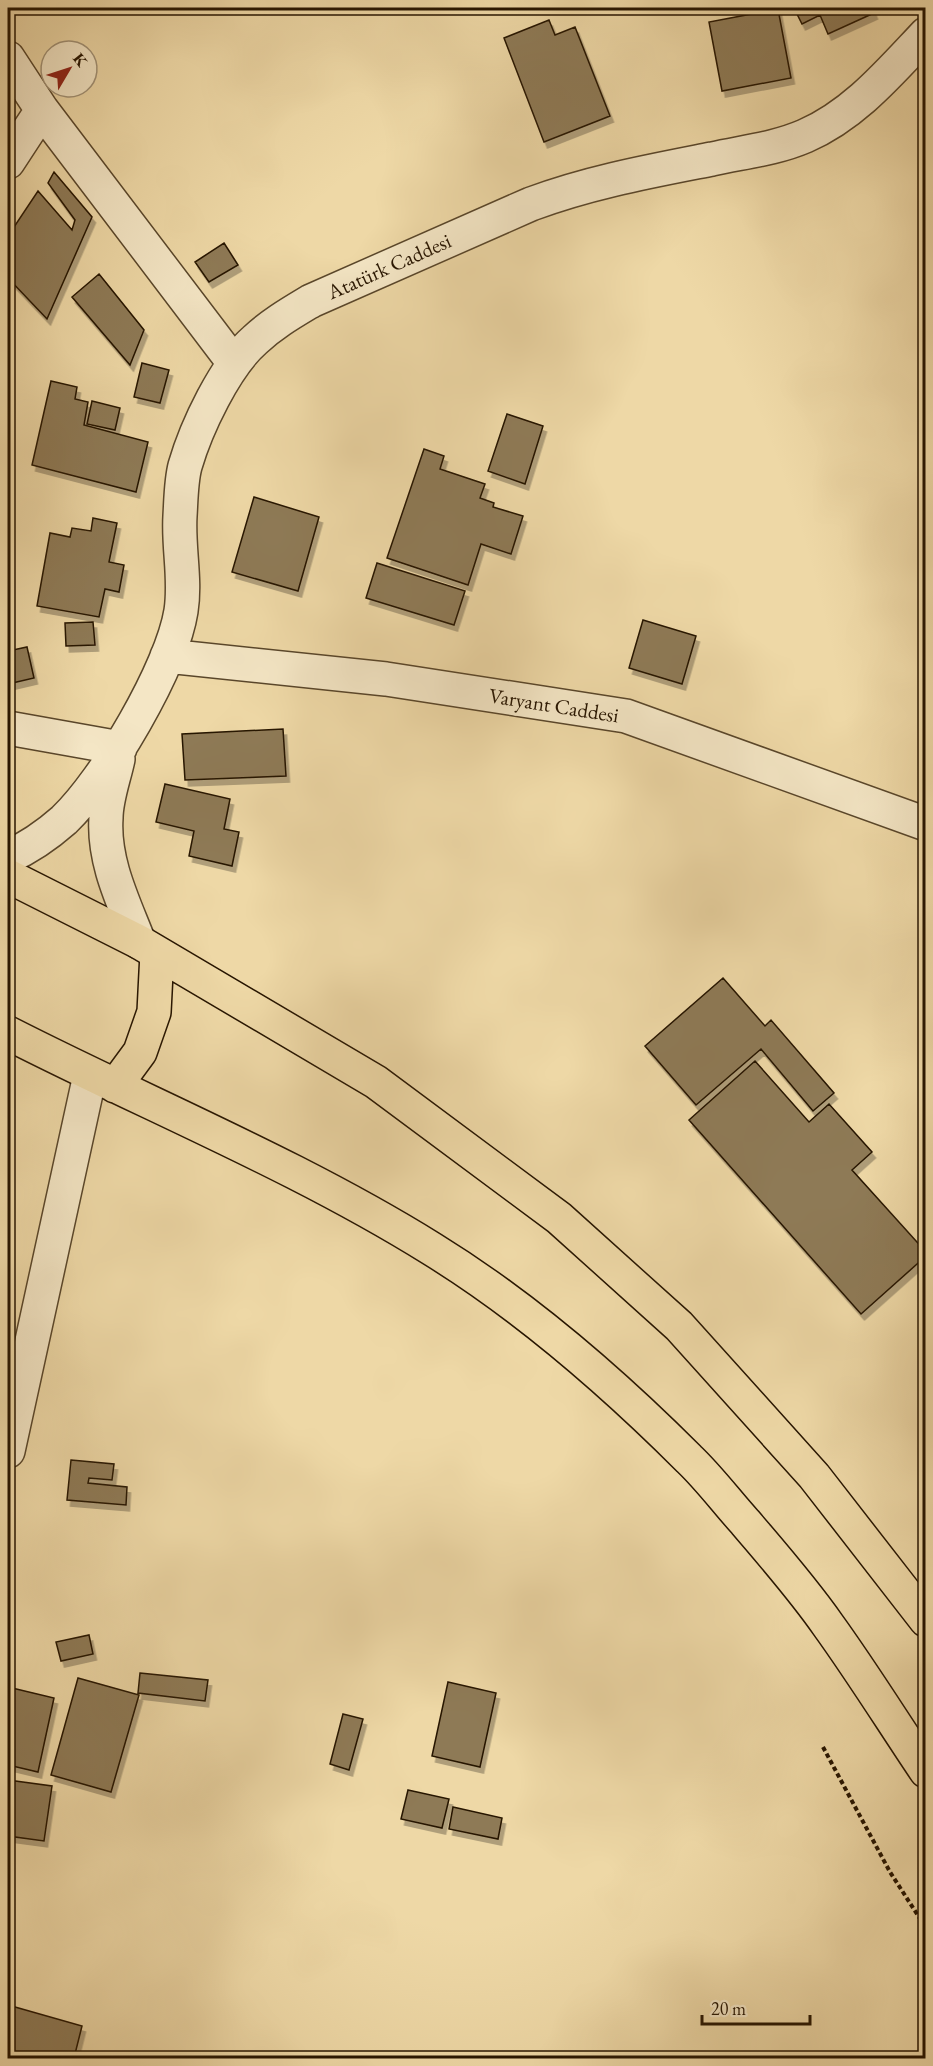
<svg xmlns="http://www.w3.org/2000/svg" width="933" height="2066" viewBox="0 0 933 2066" font-family="'EB Garamond',serif">
<style>
.building{fill:#8e7a56;stroke:#271500;stroke-width:1.5;filter:url(#shadow)}
.lines{fill:none;stroke-linecap:round;stroke-linejoin:round}
.minor-casing{stroke:#59462a;stroke-width:36}
.highway-casing{stroke:#271500;stroke-width:36}
.path{stroke:#271500;stroke-width:4;stroke-dasharray:4.5 3;stroke-linecap:butt}
.minor{stroke:#f4e6c5;stroke-width:33}
.highway{stroke:#eed8a6;stroke-width:33}
.labels{text-anchor:middle;dominant-baseline:central;stroke-width:6;stroke-linejoin:round;paint-order:stroke}
.street-label{font-size:21px;fill:#271500;stroke:#f4e6c5}
</style>
<defs>
<filter id="shadow"><feDropShadow dx="3.5" dy="6" stdDeviation="0" flood-color="#0004"/></filter>
</defs>
<rect width="100%" height="100%" fill="#eed8a6"/>
<filter id="stains"><feTurbulence type="fractalNoise" baseFrequency=".00333" numOctaves="4"/><feColorMatrix values="0 0 0 0 .2 0 0 0 0 .09 0 0 0 0 .02 0 0 0 .5 -.17"/></filter>
<radialGradient id="worn" r=".72"><stop offset=".6" stop-color="#630" stop-opacity="0"/><stop offset="1" stop-color="#630" stop-opacity=".3"/></radialGradient>
<path class="building" d="M794,8h78l2,5 -46,21 -8,-19 -18,9z
M778,9l13,69 -69,13 -13,-69z
M549,20l6,15 20,-8 35,89 -66,26 -40,-104z
M54,172l38,45 -45,102 -39,-41v-42l30,-45 34,39 3,-10 -27,-37z
M224,243l14,22 -29,17 -14,-20z
M99,274l45,56 -14,35 -58,-68z
M142,363l27,7 -9,33 -26,-6z
M51,381l26,6 -2,12 13,3 -4,23 64,17 -12,50 -104,-27z
M92,401l28,7 -5,22 -28,-6z
M507,414l36,12 -18,58 -37,-13z
M424,449l20,7 -4,13 45,15 -5,14 14,5 -1,4 30,9 -12,38 -30,-10 -13,41 -81,-27z
M254,497l65,20 -21,74 -66,-19z
M93,518l24,5 -8,39 15,3 -5,27 -14,-3 -6,28 -62,-11 13,-73 20,4 2,-9 19,3z
M377,563l88,28 -11,34 -88,-27z
M643,620l53,16 -14,48 -53,-16z
M93,622l2,23 -29,1 -1,-23z
M27,647l7,31 -26,6v-33z
M283,729l3,47 -101,4 -3,-46z
M165,784l65,15 -6,30 15,3 -7,34 -43,-10 5,-25 -38,-9z
M723,978l42,48 6,-6 63,73 -21,18 -52,-62 -65,56 -51,-59z
M755,1061l54,61 20,-18 43,48 -20,18 74,82v4l-65,58 -172,-194z
M71,1460l43,4 -2,16 -23,-2 -1,5 39,4 -1,18 -59,-5z
M89,1635l4,19 -32,7 -5,-19z
M140,1673l68,7 -3,21 -67,-8z
M78,1678l61,17 -28,97 -60,-17z
M448,1682l48,11 -16,74 -48,-11z
M8,1687l46,11 -16,74 -30,-7z
M343,1714l20,5 -14,51 -19,-6z
M8,1780l44,6 -8,55 -36,-5z
M408,1790l41,9 -7,29 -41,-9z
M453,1807l49,11 -4,21 -49,-10z
M8,2005l74,21 -8,32h-56l-10,-2z"/>
<g class="lines">
<g class="minor-casing">
<path id="minor" d="M8,58l34,52 192,253
M8,162l34,-52
M167,656l219,23 240,37 300,108
M8,728l112,20
M118,759c-4,19 -12,40 -12,59 -3,44 18,85 33,124
M8,857c20,-9 39,-22 56,-37 42,-40 108,-152 117,-209 5,-32 -3,-63 -1,-95 1,-16 1,-35 5,-50 11,-38 40,-100 70,-126 17,-16 36,-27 56,-39l220,-97c59,-22 120,-33 181,-45 31,-7 63,-10 93,-23 49,-21 85,-64 121,-102
M8,1451l82,-376"/>
</g>
<g class="highway-casing">
<path id="highway" d="M8,876l131,66 237,140 183,136 120,108 135,150 112,144
M8,1033c141,72 289,132 424,216 94,58 179,132 257,210 20,19 37,42 56,63 28,33 58,67 83,103 34,47 65,97 98,146
M115,1086l25,-34 14,-40 3,-59"/>
</g>
<path class="path" d="M823,1747l67,125 36,56"/>
<use href="#minor" class="minor"/>
<use href="#highway" class="highway"/>
</g>
<g class="labels">
<g class="street-label">
<text transform="translate(389 266) rotate(-24)">Atatürk Caddesi</text>
<text transform="translate(554 705) rotate(9)">Varyant Caddesi</text>
</g>
</g>
<rect width="933" height="2066" fill="none" stroke="#eed8a6" stroke-width="30"/>
<rect x="9" y="9" width="915" height="2048" fill="none" stroke="#271500" stroke-width="3"/>
<rect x="15" y="15" width="903" height="2036" fill="none" stroke="#271500" stroke-width="1.5"/>
<g transform="translate(69 69) rotate(51)"><circle r="28" fill="#f4e6c5" stroke="#a29276" stroke-width="1.5"/>
<path d="M0-4.5L10 22L0 15L-10 22Z" fill="#8f2418"/>
<text y="-9" font-size="16" font-weight="bold" text-anchor="middle" fill="#271500">K</text>
</g>
<path d="M702 2015v9h108v-9" fill="none" stroke="#271500" stroke-width="3"/>
<text x="711" y="2015" font-size="18" fill="#271500" stroke="#f4e6c5" stroke-width="4.5" paint-order="stroke">20 m</text>
<rect width="100%" height="100%" filter="url(#stains)"/>
<rect width="100%" height="100%" fill="url(#worn)"/>
</svg>
